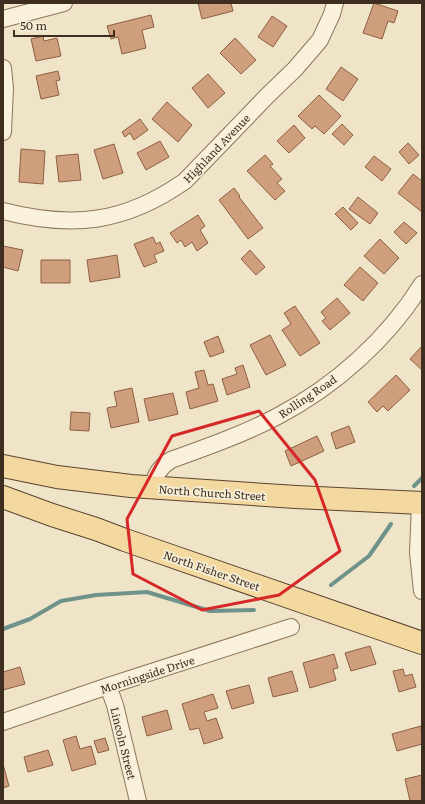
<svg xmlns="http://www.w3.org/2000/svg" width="425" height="804" viewBox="0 0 425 804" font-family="Literata,serif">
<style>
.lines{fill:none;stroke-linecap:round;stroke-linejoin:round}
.stream{stroke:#6f938a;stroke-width:4}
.building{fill:#cf9f7d;stroke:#8d5f41}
.street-casing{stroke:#8d765c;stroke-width:18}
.primary-casing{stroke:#5b4430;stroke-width:24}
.street{stroke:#faf1dc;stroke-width:16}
.primary{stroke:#f3d9a0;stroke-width:22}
.marked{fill:none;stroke:#d62828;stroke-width:3;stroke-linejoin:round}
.labels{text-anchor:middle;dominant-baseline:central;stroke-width:3.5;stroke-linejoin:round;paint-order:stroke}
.street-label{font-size:11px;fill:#3d2e20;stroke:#f7eed8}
</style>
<rect width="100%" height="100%" fill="#f0e4c8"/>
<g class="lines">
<path class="stream" d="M414,486l8,-8
M331,585l38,-29 22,-32
M3,629l27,-10 31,-18 35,-6 51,-3 63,19 44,-1"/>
</g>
<path class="building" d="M198,3h33l2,8 -31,8z
M374,3l24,8 -4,12 -6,-2 -6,18 -19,-6z
M151,15l3,12 -12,3 4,18 -24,6 -4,-17 -7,2 -4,-13z
M272,16l15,10 -14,21 -15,-10z
M43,36l1,5 13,-3 4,18 -25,5 -5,-22z
M235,38l21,22 -15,14 -21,-21z
M341,67l17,12 -15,22 -17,-12z
M58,71l2,9 -4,1 3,14 -18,4 -5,-23z
M208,74l17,19 -17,15 -16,-20z
M319,95l22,21 -17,18 -9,-8 -3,3 -14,-13z
M167,102l25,23 -14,17 -26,-23z
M140,119l8,11 -14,10 -4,-7 -5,4 -3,-5z
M342,124l11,11 -9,10 -12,-11z
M294,125l11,13 -16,15 -12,-12z
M160,141l9,16 -23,13 -9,-17z
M408,143l11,12 -10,9 -10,-12z
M114,144l9,29 -20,6 -9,-29z
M21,149l24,2 -2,33 -24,-2z
M78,154l3,26 -22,2 -3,-26z
M265,155l8,9 -3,2 12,13 -5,4 8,8 -10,9 -28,-29z
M374,156l17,13 -9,12 -17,-14z
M413,174l9,7v31l-24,-19z
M234,188l6,8 -1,1 24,31 -15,11 -29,-39z
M358,197l20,16 -8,11 -21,-15z
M343,207l15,16 -7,7 -16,-16z
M198,215l7,11 -5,4 8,13 -11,8 -5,-9 -7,5 -4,-7 -4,3 -7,-10z
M404,222l13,11 -11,11 -12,-12z
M153,237l3,7 4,-2 4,9 -10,4 3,7 -13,5 -10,-23z
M380,239l19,19 -15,16 -20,-18z
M3,246l20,4 -5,21 -15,-4z
M250,250l15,17 -9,8 -15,-16z
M117,255l3,22 -30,5 -3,-22z
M41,260h29v23h-29z
M360,267l18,16 -15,18 -19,-16z
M337,298l13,15 -20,17 -8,-9 4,-3 -5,-6z
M295,306l25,37 -20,13 -18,-26 9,-6 -7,-11z
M270,335l16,30 -20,10 -16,-30z
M218,336l6,16 -14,5 -6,-15z
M422,346v24l-12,-11z
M243,365l7,22 -23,8 -5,-16 15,-5 -2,-6z
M204,370l4,15 5,-1 5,17 -28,8 -4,-17 13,-4 -4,-16z
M396,375l14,15 -22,21 -5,-5 -6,6 -9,-10z
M132,388l7,34 -28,6 -4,-20 10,-2 -3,-14z
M173,393l5,21 -29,7 -5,-22z
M71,412l19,1 -1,18 -19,-1z
M349,426l6,16 -19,7 -5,-16z
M317,436l7,15 -33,15 -6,-15z
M370,646l6,18 -25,7 -6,-18z
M334,654l4,14 -5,1 3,11 -26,8 -7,-25z
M20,667l5,17 -22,6v-18z
M403,669l2,7 7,-2 4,13 -17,5 -6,-21z
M292,671l6,20 -25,6 -5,-19z
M249,685l5,18 -22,6 -6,-18z
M213,694l5,14 -14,4 3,9 9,-3 7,20 -19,6 -5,-16 -9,2 -8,-26z
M167,710l5,19 -25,7 -5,-19z
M421,726l1,18 -25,7 -5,-17z
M76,736l4,13 11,-3 5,18 -24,7 -9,-31z
M105,738l4,12 -11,3 -4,-12z
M48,750l5,15 -25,7 -4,-15z
M3,764l6,22 -6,2z
M422,775v26h-12l-5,-22z"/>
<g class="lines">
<g class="street-casing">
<path id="street" d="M3,19l61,-16
M3,68l2,20 -2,44
M3,211c70,18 122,12 182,-30l83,-86 27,-26 25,-29 12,-26 3,-11
M153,488c1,-13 8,-22 18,-28 36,-13 73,-26 107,-44 57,-30 110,-77 144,-132
M420,503l-2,50 4,38
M108,686l7,19 23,96
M3,722l105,-36 183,-59"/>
</g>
<g class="primary-casing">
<path id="primary" d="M3,466l54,11 74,9 165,11 126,6
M3,497l49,18 44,14 29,11 297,103"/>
</g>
<use href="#street" class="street"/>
<use href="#primary" class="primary"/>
</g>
<path class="marked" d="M259,411l56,69 25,71 -61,44 -77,15 -69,-36 -6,-55 45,-83z"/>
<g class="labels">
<g class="street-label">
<text transform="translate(216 148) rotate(-46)">Highland Avenue</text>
<text transform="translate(307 396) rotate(-34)">Rolling Road</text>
<text transform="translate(212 492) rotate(4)">North Church Street</text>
<text transform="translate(212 570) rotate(19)">North Fisher Street</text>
<text transform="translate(147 674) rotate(-18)">Morningside Drive</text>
<text transform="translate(124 743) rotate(76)">Lincoln Street</text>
</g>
</g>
<rect width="425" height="804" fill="none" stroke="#3d2e20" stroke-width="8"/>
<path d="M14 30v6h100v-6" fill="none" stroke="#3d2e20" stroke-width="2"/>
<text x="20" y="30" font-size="12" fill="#3d2e20" stroke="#f7eed8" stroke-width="3" paint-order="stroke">50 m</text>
</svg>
